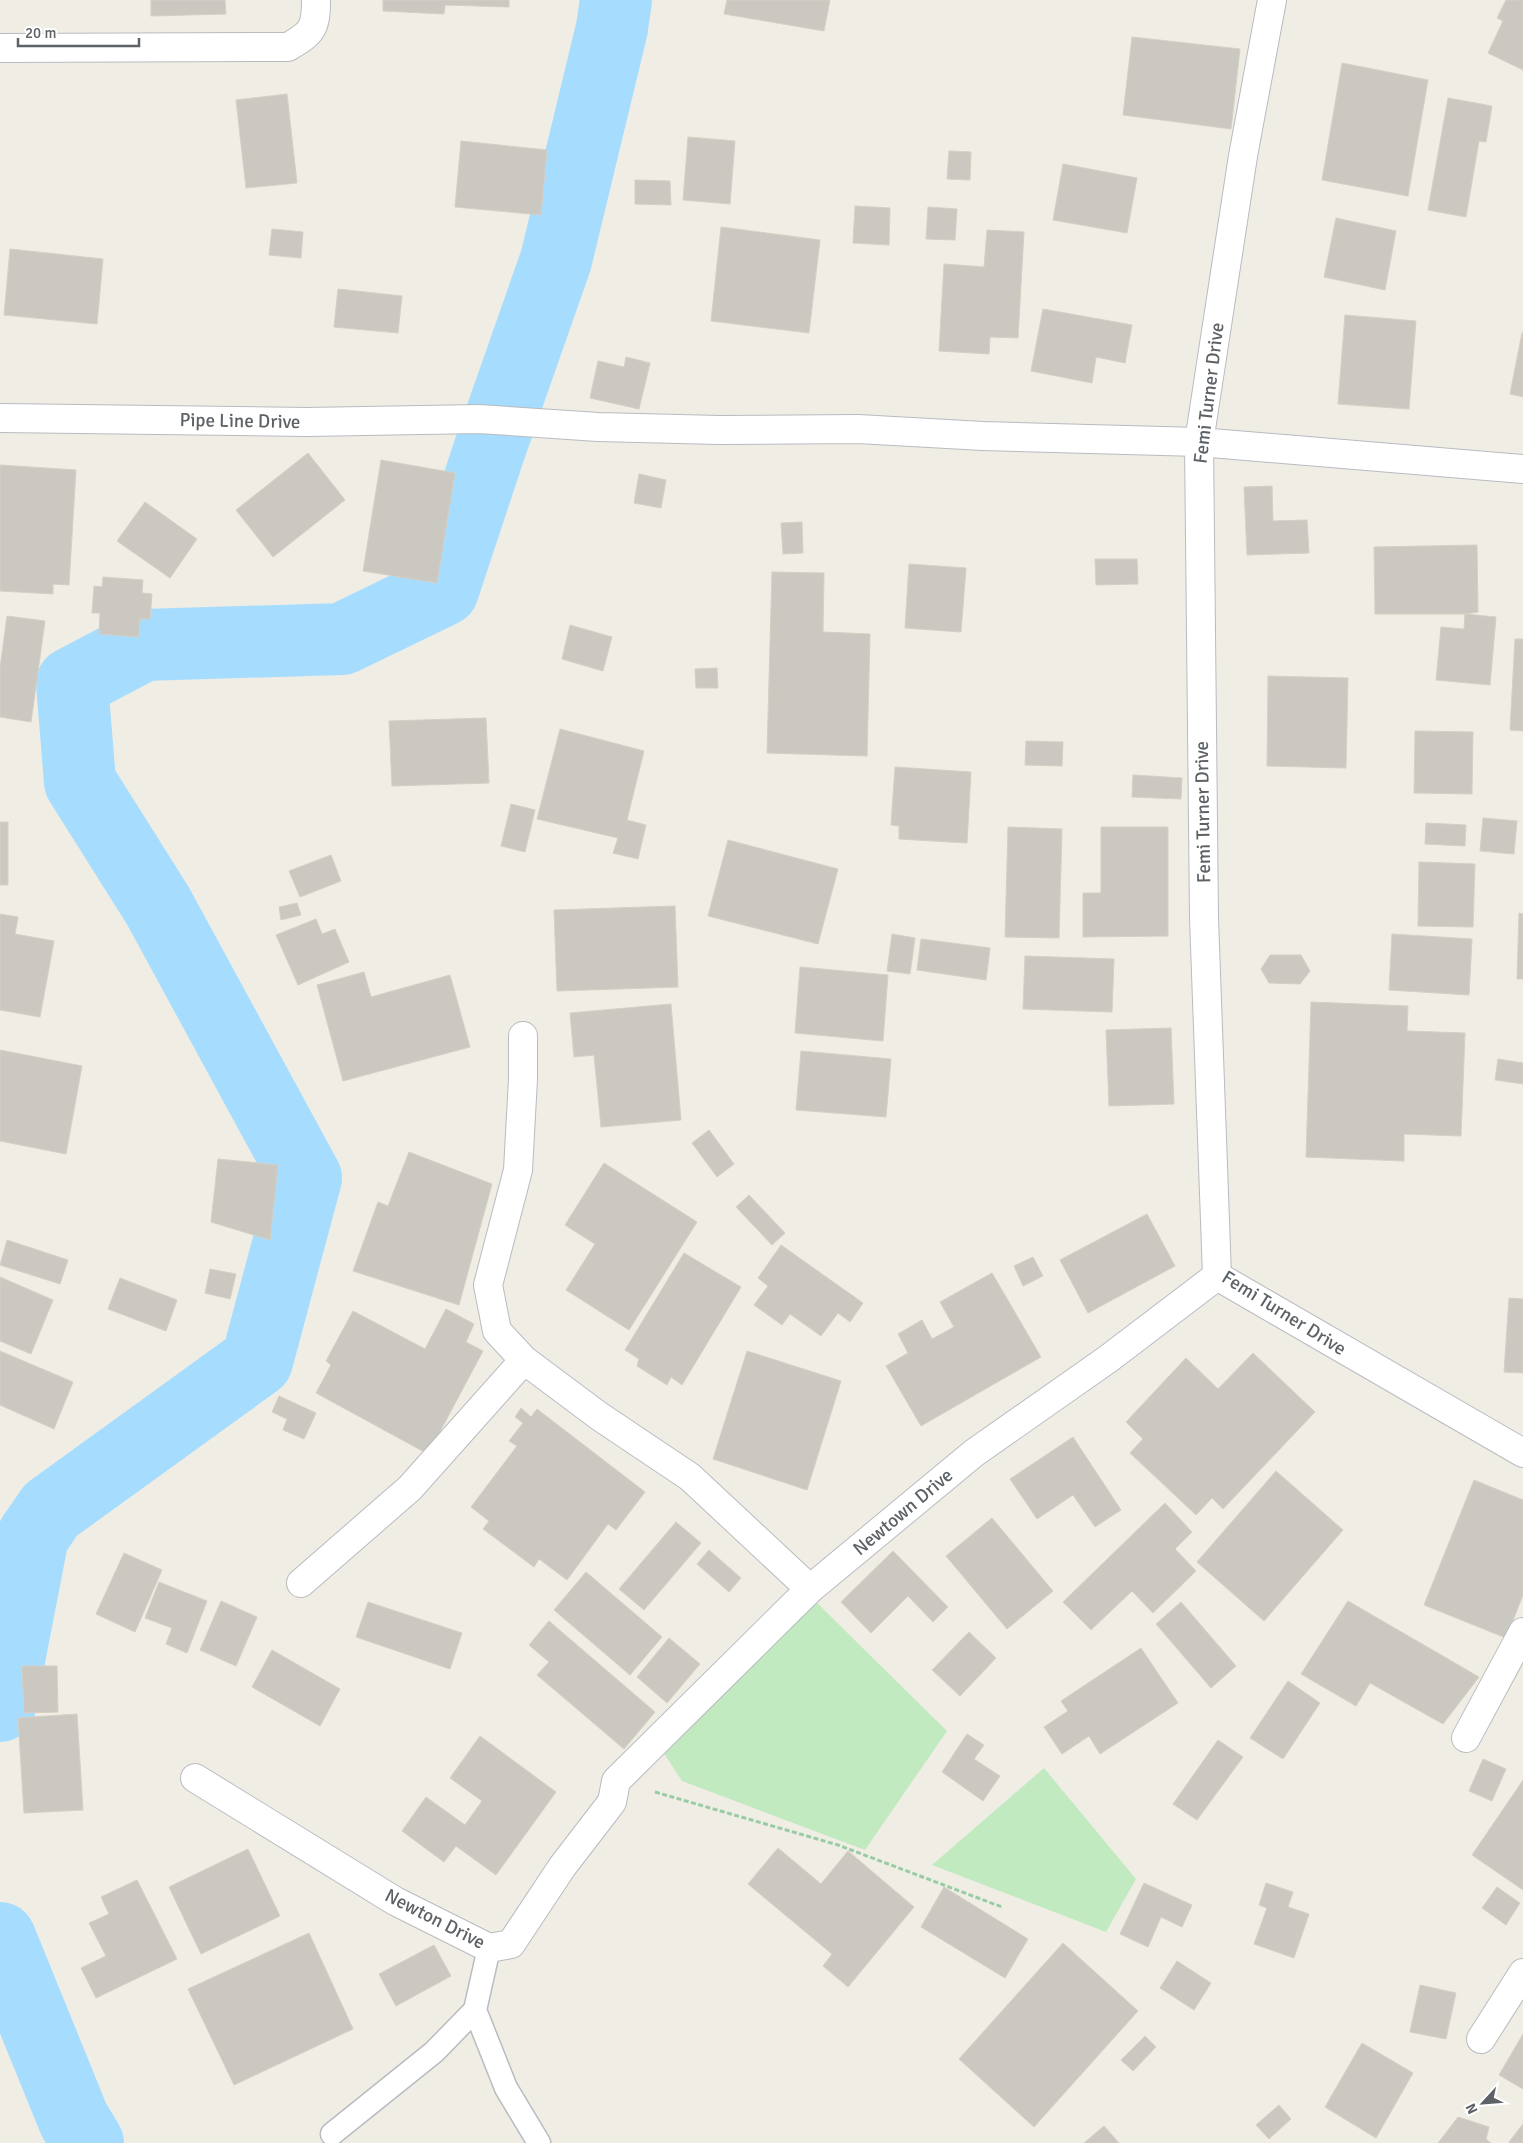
<svg xmlns="http://www.w3.org/2000/svg" width="1523" height="2143" viewBox="0 0 1523 2143" font-family="Signika,sans-serif">
<style>
.green{fill:#c2eac0}
.lines{fill:none;stroke-linecap:round;stroke-linejoin:round}
.river{stroke:#a6ddff;stroke-width:72}
.building{fill:#cbc8c2;stroke:#d6cfc3}
.service-casing{stroke:#b8bbc0;stroke-width:25}
.minor-casing{stroke:#b8bbc0;stroke-width:30}
.tertiary-casing{stroke:#b8bbc0;stroke-width:30}
.path{stroke:#98cca4;stroke-width:3;stroke-dasharray:5 2.5;stroke-linecap:butt}
.service{stroke:#fff;stroke-width:22}
.minor{stroke:#fff;stroke-width:28}
.tertiary{stroke:#fff;stroke-width:28}
.labels{text-anchor:middle;dominant-baseline:central;stroke-width:4.5;stroke-linejoin:round;paint-order:stroke}
.street-label{font-size:19px;fill:#5d6267;stroke:#fff}
</style>
<rect width="100%" height="100%" fill="#f0ede5"/>
<path class="green" d="M811,1597l136,134 -82,119 -183,-69 -21,-32z
M1044,1768l92,111 -30,53 -174,-67z"/>
<g class="lines">
<path class="river" d="M0,1706l33,-170 18,-26 206,-149 49,-183 -148,-272 -78,-124 -8,-99 72,-38 198,-6 101,-49 46,-139 67,-191 56,-232 4,-28
M0,1938l74,182 14,23"/>
</g>
<path class="building" d="M151,0h74l1,14 -75,2z
M383,0h126v7l-64,-2 -1,9 -61,-3z
M727,0h103l-6,31 -100,-17z
M1506,0h17v70l-35,-17 15,-32 -6,-3z
M1132,37l108,12 -9,80 -108,-14z
M1342,63l86,17 -20,116 -86,-16z
M287,94l10,89 -51,5 -10,-88z
M1448,98l44,8 -6,36 -7,-1 -13,76 -38,-7z
M688,137l47,4 -5,63 -47,-4z
M461,141l86,9 -6,65 -86,-8z
M949,151l22,1 -1,28 -23,-1z
M1063,164l74,14 -10,55 -74,-13z
M635,180l35,1 1,24 -36,-1z
M855,206l35,2 -1,37 -36,-2z
M928,207l29,2 -2,31 -29,-1z
M1336,218l60,13 -11,59 -61,-13z
M721,227l99,13 -11,93 -98,-12z
M272,229l31,3 -2,26 -32,-3z
M987,230l37,2 -6,106 -28,-1 -1,17 -50,-3 5,-87 40,3z
M10,249l93,10 -6,65 -93,-9z
M338,289l64,7 -4,37 -64,-6z
M1043,309l89,16 -7,38 -29,-6 -4,26 -61,-12z
M1345,315l71,6 -7,88 -71,-5z
M1522,333h1v64l-13,-3z
M626,357l24,6 -11,46 -49,-11 8,-37 26,6z
M308,453l37,47 -72,57 -37,-47z
M381,460l74,13 -18,110 -74,-12z
M0,465l76,5 -7,115 -16,-1v10l-53,-3z
M639,474l27,6 -5,28 -27,-5z
M1272,486l1,35 34,-1 2,33 -62,2 -3,-68z
M145,502l52,37 -27,39 -53,-37z
M802,522l1,31 -20,1 -2,-31z
M1477,545l1,67 -13,2h-90l-1,-67z
M1095,559h42l1,25 -42,1z
M909,564l57,4 -5,64 -56,-4z
M772,572l52,1 -1,59 47,2 -3,122 -100,-3z
M103,577l40,3 -1,13 10,1 -2,25h-10l-1,18 -40,-3 1,-21h-8l2,-27 8,1z
M1465,614l31,3 -6,68 -54,-5 5,-53 23,2z
M7,616l38,5 -14,101 -31,-5v-49z
M570,625l42,12 -9,34 -41,-12z
M1515,639h8v92l-13,-1z
M717,668l1,20h-22l-1,-19z
M1268,676l80,2 -2,90 -79,-2z
M486,718l3,65 -97,3 -3,-65z
M560,729l84,22 -17,69 19,5 -8,34 -25,-6 5,-15 -81,-19z
M1415,731l58,1 -1,62 -58,-1z
M1026,741l37,1 -1,24 -37,-1z
M895,767l76,5 -4,71 -68,-4v-13l-8,-1z
M1133,775l49,3 -1,21 -49,-2z
M511,804l24,6 -10,42 -24,-6z
M1483,818l34,3 -3,33 -34,-3z
M0,822h8v63h-8z
M1426,823l40,2 -1,21 -40,-2z
M1008,827l54,2 -3,109 -54,-1z
M1101,827h67v109l-85,1v-44h18z
M728,840l110,29 -20,75 -110,-28z
M331,855l10,26 -41,16 -11,-26z
M1419,862l56,2 -2,63 -55,-1z
M297,903l4,12 -20,5 -2,-13z
M675,906l3,81 -121,4 -3,-81z
M1519,913l4,1v65h-6z
M0,914l18,3 -3,17 39,7 -14,76 -40,-7z
M316,919l6,15 13,-5 14,33 -51,23 -22,-50z
M892,934l23,4 -5,36 -23,-3z
M1392,934l80,5 -3,56 -80,-5z
M921,939l69,9 -4,32 -69,-10z
M1270,955h31l9,16 -10,13 -31,-1 -8,-14z
M1025,956l89,3 -2,53 -89,-3z
M800,967l88,8 -5,66 -88,-8z
M364,972l7,25 79,-22 20,72 -127,34 -26,-96z
M1311,1002l97,4 -1,25 58,2 -4,103 -57,-2v27l-98,-4z
M671,1004l10,116 -80,7 -7,-72 -20,2 -4,-44z
M1171,1028l3,76 -65,2 -3,-76z
M0,1050l82,16 -16,88 -66,-13z
M801,1051l90,8 -5,58 -90,-7z
M1498,1059l25,4v21l-28,-4z
M709,1130l25,34 -17,13 -25,-34z
M409,1152l83,32 -33,121 -106,-34 25,-69 10,4z
M218,1159l60,6 -8,75 -59,-18z
M604,1163l93,59 -68,108 -63,-40 29,-46 -30,-19z
M749,1195l36,38 -13,12 -36,-38z
M1147,1214l28,52 -87,47 -28,-53z
M7,1240l61,20 -8,24 -60,-19z
M781,1245l82,58 -13,19 -12,-9 -17,23 -31,-22 -8,11 -28,-20 14,-19 -10,-8z
M684,1253l57,34 -59,98 -11,-8 -4,8 -30,-19 2,-7 -14,-9z
M1033,1257l10,19 -20,10 -9,-20z
M210,1269l26,5 -6,25 -25,-6z
M992,1273l49,84 -120,69 -35,-60 22,-13 -10,-19 24,-14 10,19 22,-12 -14,-25z
M0,1277l53,23 -22,54 -31,-13z
M120,1278l57,22 -11,31 -58,-22z
M1509,1298l14,1v74l-19,-1z
M446,1309l28,15 -8,18 17,9 -55,103 -112,-61 15,-28 -5,-4 27,-50 72,38z
M0,1351l73,31 -19,47 -54,-24z
M747,1351l94,30 -34,109 -94,-31z
M1253,1353l62,59 -92,97 -11,-11 -16,17 -66,-62 13,-14 -17,-17 60,-64 32,31z
M279,1396l37,17 -12,26 -21,-9 4,-11 -15,-7z
M521,1408l10,9 6,-8 108,83 -29,38 -8,-6 -41,56 -28,-21 -5,8 -51,-38 6,-8 -18,-14 46,-61 -8,-5 14,-18 -8,-6z
M1073,1437l48,73 -26,17 -22,-32 -36,24 -27,-40z
M1276,1471l67,59 -79,91 -67,-59z
M1474,1480l49,20v95l-17,43 -82,-33z
M1165,1503l27,29 -17,17 21,22 -43,42 -21,-22 -41,39 -28,-28z
M992,1518l61,73 -46,38 -61,-73z
M676,1522l25,21 -57,67 -25,-21z
M709,1550l32,28 -12,14 -32,-28z
M893,1551l55,56 -15,15 -25,-26 -37,37 -30,-31z
M124,1553l38,17 -27,62 -39,-18z
M586,1572l76,65 -32,38 -76,-65z
M159,1582l48,19 -20,52 -21,-9 6,-16 -27,-10z
M221,1601l36,16 -21,49 -36,-16z
M1348,1601l131,76 -36,47 -73,-41 -14,23 -55,-32z
M368,1602l94,31 -12,36 -94,-32z
M1181,1602l55,64 -25,22 -55,-64z
M549,1621l106,91 -31,37 -87,-74 12,-13 -20,-17z
M969,1632l27,26 -36,38 -28,-26z
M669,1638l31,26 -33,39 -30,-26z
M1141,1648l37,55 -78,51 -11,-18 -27,18 -18,-27 24,-16 -7,-10z
M272,1650l68,39 -20,37 -68,-39z
M22,1666h35l1,46 -34,1z
M1288,1681l32,22 -37,56 -33,-21z
M77,1714l6,96 -59,3 -6,-95z
M967,1734l17,11 -10,14 26,17 -17,25 -41,-29z
M480,1736l76,56 -60,83 -40,-29 -12,16 -42,-31 24,-34 39,28 17,-24 -32,-23z
M1218,1740l25,17 -46,63 -24,-16z
M1483,1759l23,10 -14,32 -23,-10z
M1523,1780v110l-51,-35z
M778,1848l43,36 27,-33 66,56 -66,80 -25,-21 9,-12 -84,-70z
M248,1849l32,67 -79,38 -32,-67z
M137,1880l40,79 -81,39 -15,-30 25,-12 -17,-33 20,-9 -8,-17z
M1144,1883l48,22 -10,22 -21,-10 -13,30 -28,-13z
M1266,1883l27,9 -5,15 21,7 -15,44 -40,-14 13,-36 -8,-3z
M944,1887l84,52 -23,39 -84,-51z
M1497,1887l23,16 -14,22 -24,-17z
M309,1933l44,96 -119,56 -46,-96z
M1063,1943l75,68 -104,116 -75,-68z
M434,1945l17,31 -55,30 -17,-32z
M1177,1961l34,22 -17,27 -34,-22z
M1420,1985l36,8 -10,46 -36,-7z
M1523,2034v55l-24,-14z
M1145,2036l11,11 -23,24 -12,-11z
M1362,2043l51,30 -37,65 -51,-31z
M1279,2105l12,14 -22,20 -13,-14z
M1458,2117l31,10 -3,12 5,4h-53z
M1523,2124v19h-13l-1,-1z
M1104,2126l15,17h-35z"/>
<g class="lines">
<g class="service-casing">
<path id="service" d="M475,2010l31,78 33,55
M332,2134l102,-82 41,-42 14,-62"/>
</g>
<g class="minor-casing">
<path id="minor" d="M0,48l288,-1c24,-14 28,-18 28,-47
M0,418l307,4 172,-3 119,8 121,3 139,-1 125,7 216,6 324,27
M523,1036v43l-5,91 -30,115 9,46 27,29 75,56 91,61 120,112
M301,1583l109,-95 114,-128
M1466,1738l57,-106
M195,1778l200,123 94,47 22,-4 51,-77 50,-65 4,-21 194,-192 164,-136 134,-94 109,-83
M1481,2039l42,-66"/>
</g>
<g class="tertiary-casing">
<path id="tertiary" d="M1272,0l-29,156 -44,286 5,476 13,358 306,177"/>
</g>
<path class="path" d="M655,1792l183,53 164,62"/>
<use href="#service" class="service"/>
<use href="#minor" class="minor"/>
<use href="#tertiary" class="tertiary"/>
</g>
<g class="labels">
<g class="street-label">
<text transform="translate(1209 393) rotate(-83)">Femi Turner Drive</text>
<text transform="translate(240 421) rotate(1)">Pipe Line Drive</text>
<text transform="translate(1203 812) rotate(-91)">Femi Turner Drive</text>
<text transform="translate(1284 1313) rotate(32)">Femi Turner Drive</text>
<text transform="translate(903 1512) rotate(-40)">Newtown Drive</text>
<text transform="translate(435 1919) rotate(27)">Newton Drive</text>
</g>
</g>
<g transform="translate(1483 2103) rotate(244)" stroke="#ffffff" stroke-width="4" paint-order="stroke">
<path d="M0-4L9 19L0 12L-9 19Z" fill="#5d6267"/>
<text y="-8" font-size="14" font-weight="bold" text-anchor="middle" fill="#5d6267">N</text>
</g>
<path d="M18 38v8h121v-8" fill="none" stroke="#5d6267" stroke-width="2.5"/>
<text x="25" y="38" font-size="15" fill="#5d6267" stroke="#ffffff" stroke-width="4" paint-order="stroke">20 m</text>
</svg>
